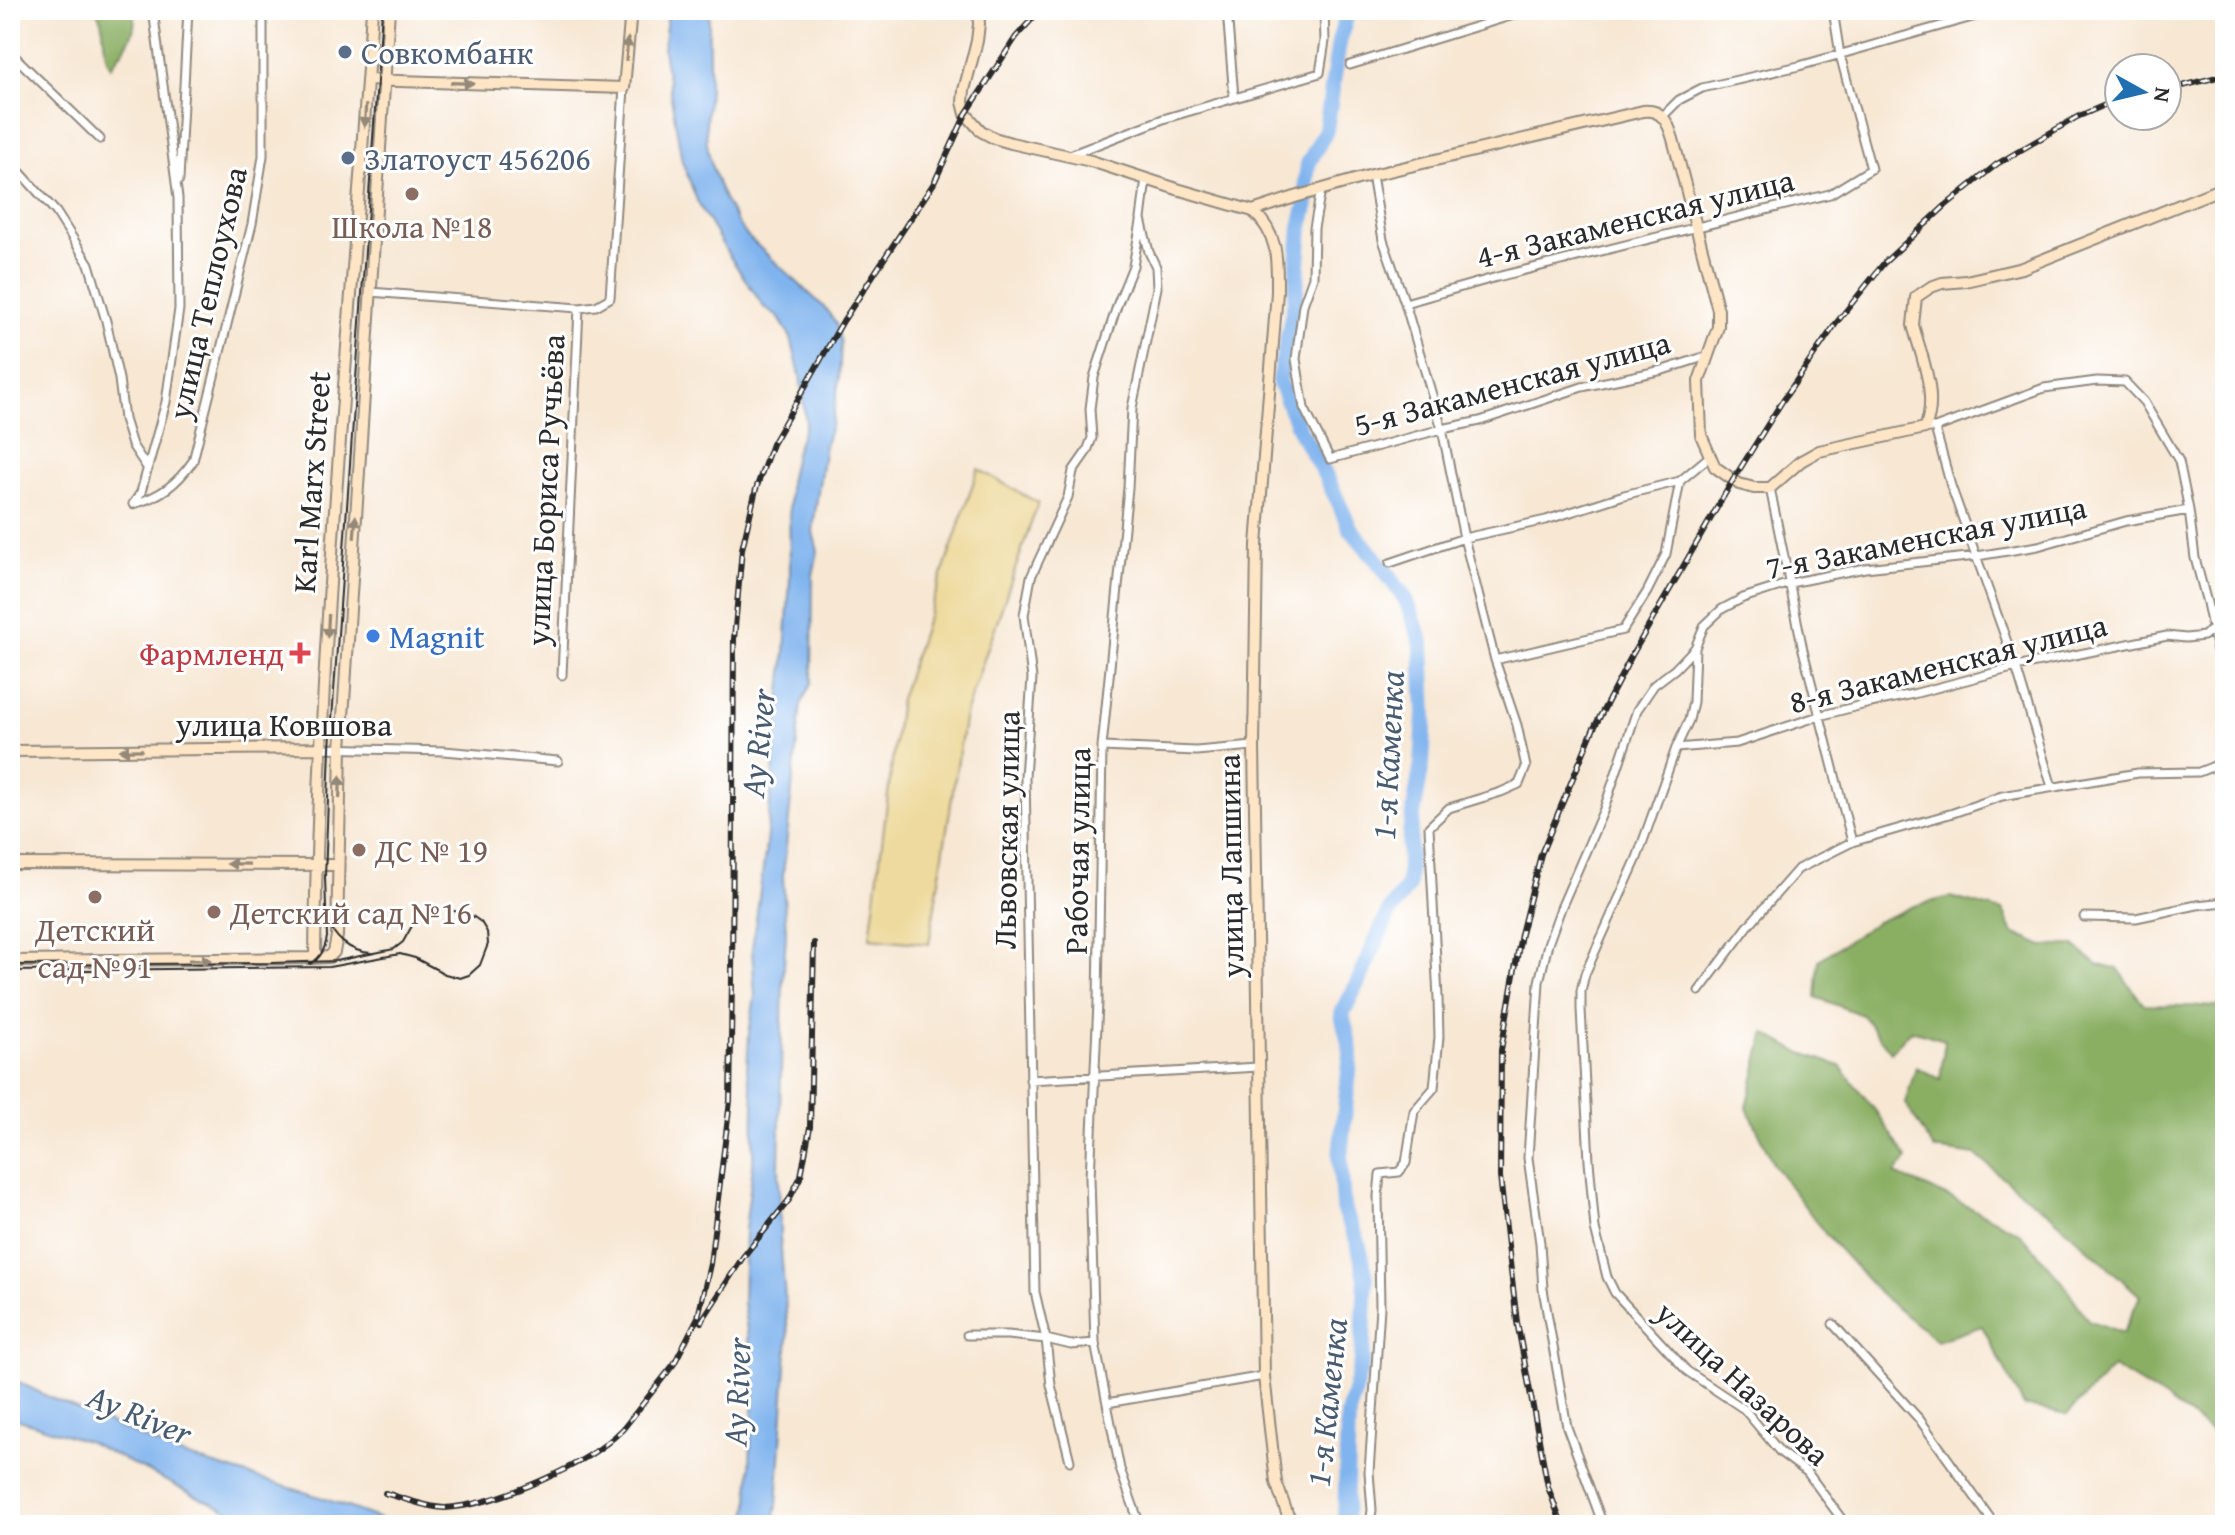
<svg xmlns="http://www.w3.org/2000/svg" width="2235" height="1535" viewBox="0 0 2235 1535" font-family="'Gentium Book Plus',serif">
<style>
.forest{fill:#8aaf64;stroke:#5a6d48;stroke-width:2}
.sand{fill:#eeda9e;stroke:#8c8264;stroke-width:2}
.water{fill:#80b4ee;stroke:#56708c;stroke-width:2}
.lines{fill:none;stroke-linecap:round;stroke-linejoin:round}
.river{stroke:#80b4ee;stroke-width:16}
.street-casing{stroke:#91897f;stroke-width:11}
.secondary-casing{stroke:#91897f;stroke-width:14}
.street{stroke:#fff;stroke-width:7}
.secondary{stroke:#fde5c5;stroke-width:10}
.tram{stroke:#2b2b2b;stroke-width:2}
.rail-casing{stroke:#2b2b2b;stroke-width:6}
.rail{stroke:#fff;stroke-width:3;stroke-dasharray:9;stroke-linecap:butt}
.oneway{fill:#948878}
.service-dot{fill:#5c6f8a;stroke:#fff;stroke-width:3}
.education-dot{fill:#8d6e63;stroke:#fff;stroke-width:3}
.shop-dot{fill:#3f7fe0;stroke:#fff;stroke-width:3}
.health-dot{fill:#e0444e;stroke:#fff;stroke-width:3}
.labels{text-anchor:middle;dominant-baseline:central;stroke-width:6;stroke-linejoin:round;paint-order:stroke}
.service-label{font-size:32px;fill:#4e5e75;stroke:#fff;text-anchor:start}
.street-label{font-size:32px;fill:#2b2b2b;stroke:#fff}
.education-label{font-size:32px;fill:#785e54;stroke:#fff}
.shop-label{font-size:32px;fill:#366cbe;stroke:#fff;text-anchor:start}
.health-label{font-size:32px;fill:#be3a42;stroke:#fff;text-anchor:end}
.water-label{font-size:34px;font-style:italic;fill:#495b6f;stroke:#fff}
</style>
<rect width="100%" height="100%" fill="#fff"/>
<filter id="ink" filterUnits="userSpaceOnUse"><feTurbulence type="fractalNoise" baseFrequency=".0125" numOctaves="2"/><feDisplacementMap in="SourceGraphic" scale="16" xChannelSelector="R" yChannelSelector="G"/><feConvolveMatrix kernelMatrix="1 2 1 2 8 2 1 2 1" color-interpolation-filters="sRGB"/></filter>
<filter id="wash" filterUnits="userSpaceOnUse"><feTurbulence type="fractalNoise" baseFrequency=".006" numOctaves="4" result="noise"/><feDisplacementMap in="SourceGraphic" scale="32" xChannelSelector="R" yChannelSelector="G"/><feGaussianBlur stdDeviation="1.8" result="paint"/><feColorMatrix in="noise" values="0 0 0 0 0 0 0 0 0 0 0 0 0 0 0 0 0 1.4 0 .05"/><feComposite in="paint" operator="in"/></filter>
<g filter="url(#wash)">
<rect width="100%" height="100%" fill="#f7e7d3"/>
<path class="forest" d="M95,10h38c7,22 -10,40 -22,57 -12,-17 -2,-41 -16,-57z
M1950,897l53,14 10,22 30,13 30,-1 25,20 19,3 27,37 81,2v435l-56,-41 -56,-34 -46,48 -43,-9 -42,-80 -45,15 -57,-47 -53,-58 -53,-71 -27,-58 18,-74 32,18 43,15 35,44 32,49 -12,15 58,25 66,33 43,49 26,39 35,13 17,-37 -91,-83 -35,-26 -38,-32 -42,-6 -29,-46 11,-36 24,12 5,-39 -34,-10 -20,22 -29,-37 -46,-18 3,-37 58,-38 37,-16z"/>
<path class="sand" d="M978,469l60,34 -73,211 -36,230 -59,-6 30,-239z"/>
<path class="water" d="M668,10h42c-3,25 0,49 -1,74 0,15 -3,29 -3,44 0,35 19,81 41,108l78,72 11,16 5,19 -2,37 -7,43 -7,22 -10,68 -2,19 5,19 -5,24 -1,107 -11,22 -18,172 3,57 -3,49 -4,183 1,72 8,98 -11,171 -4,19h-27l3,-21 2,-67 4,-53 -12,-81 2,-74 8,-64 1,-62 -7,-33 2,-37 6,-37 -3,-47 13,-95 20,-202 5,-74 -1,-96 7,-32 10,-27 -6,-48 -9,-37 -12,-20 -15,-11 -36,-53 -30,-51 -16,-42 -19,-111z
M10,1378l41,20 131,57 135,41 80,29h-136l-69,-31 -103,-52 -79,-25z"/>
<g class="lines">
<path class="river" d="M1345,1525l3,-111 14,-52 4,-84 -8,-36 -15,-34 -3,-52 11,-104 -9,-38 19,-38 27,-62 20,-28 2,-53 12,-70 3,-49 -3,-71 -16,-43 -22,-31 -34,-41 -22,-48 -28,-49 -21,-50 16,-79 6,-75 6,-24 -1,-22 2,-17 18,-34 13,-88 9,-32"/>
</g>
</g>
<g filter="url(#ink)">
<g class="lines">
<g class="street-casing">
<path id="street" d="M1227,10l7,88
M10,52l90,87
M1350,65l180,-55
M1663,116l16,-16 23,-12 97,-22 198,-56
M1070,155l93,-36 157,-46 5,-32 -1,-31
M10,161l46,51 33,52 17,57 13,58 5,40 8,26 16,24
M179,180l9,-170
M1321,190l-7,38 -1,49 -10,28 -7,54 8,49 26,51 112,-30 38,-8 102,-34 81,-17 44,-14
M370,292l209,16 17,-2 14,-8 14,-210
M1405,303l92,-26 333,-83 41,-25 -31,-114 -7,-45
M1925,428h10l109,-40 53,-7 28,1 19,20 35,59 10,49 6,48 12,45 18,86
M1935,428l16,58 65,181 36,120
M1770,488l33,162 49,192
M133,504c27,-7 44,-20 60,-43l59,-237 11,-68v-146
M133,504l8,-12 25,-90 13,-93 -1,-111 -25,-188
M1390,563l74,-25 82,-18 78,-25 56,-14 30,-25
M1495,660l128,-30 24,-38 19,-38 14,-73
M562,675l17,-367
M1102,747l94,4 58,-5
M321,748l123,3 114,10
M1676,748l61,-5 82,-27 47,-12 47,-10 103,-27 151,-31 19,2 18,-2 21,-19
M2084,917l52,1 61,-13 28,-3
M1699,991l50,-66 49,-56 54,-27 101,-29 49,-17 136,-23 61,-1 15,-6 11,-8
M1030,1080l229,-13
M1833,1324l87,96 75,105
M967,1335h41l38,4 25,6 24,-2
M1107,1403l157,-27
M1070,1461l-19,-76 -5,-46 -11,-47 -10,-515 7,-99 -8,-63 7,-38 37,-80 5,-26 14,-20 5,-13 -2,-29 4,-32 24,-74 15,-37 8,-44
M1140,1525l-20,-56 -25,-126 -5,-165 8,-176 4,-255 26,-259 4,-80 25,-120 -1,-21 -7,-15 -8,-33 5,-40
M1370,1525l2,-15 -3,-38 11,-165 -2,-111 2,-22 19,-2 7,-9 8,-52 20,-23 5,-51 -1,-39 -9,-171 20,-19 52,-16 18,-8 7,-17 -9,-42 -22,-65 -31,-122 -22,-109 -37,-126 -22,-63 -11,-65
M1603,1525l-36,-98 -24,-138 -3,-46 -12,-85 11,-176 9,-38 13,-36 43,-99 33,-99 17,-25 21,-16 20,-21
M1846,1525l-39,-53 -27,-20 -36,-43 -57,-38 -72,-78 -8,-16 -12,-48 -6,-68 -8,-152v-18l4,-17 52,-116 39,-110 13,-28 4,-18 2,-54 9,-22 18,-17 21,-11 47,-15 75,-15 112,-12 61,-10 88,-25 63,-11"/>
</g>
<g class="secondary-casing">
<path id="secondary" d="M978,10l1,14 -2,17 -13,49 -1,12 3,12 15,17 13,7 17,5 80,18 86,28 76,22 42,-14 77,-22 271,-64c19,-2 25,11 30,28l45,171v17l-19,54 2,54 14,32 24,17 15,4h16l31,-27 18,-10 106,-23c14,-32 -4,-72 -12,-103l3,-28 15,-10 11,-4 24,-2 56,-13 203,-81
M367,80l257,8 7,-78
M1253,211c26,24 24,48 24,81l-20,253 -3,201 10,630 12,106 12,34 10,9
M10,751l311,-3
M10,864l328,1
M315,958c3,-317 36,-632 57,-948
M10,961l299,-3 20,-1 5,-5 3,-16 4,-188 48,-738"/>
</g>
<use href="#street" class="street"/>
<use href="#secondary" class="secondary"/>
<path class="tram" d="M327,918c6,20 23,34 44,35
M310,964c11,-6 15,-15 17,-27l-2,-60 5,-129 52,-738
M10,965l261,-2 65,-2 58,-12 9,-7 14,-25 14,-8h14l26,6 10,7 6,10 1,12 -8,21 -11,10 -9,3 -15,-4 -30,-16 -15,-4 -71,13 -319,4"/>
<g class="rail-casing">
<path id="rail" d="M2167,90l58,-15
M701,1322l42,-65 46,-57 12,-24 9,-49 4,-184
M385,1493c17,5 44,15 60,15 51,-3 142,-42 178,-79l51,-65 24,-47 12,-53 20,-163 2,-122 2,-340 8,-90 14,-60 16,-45 71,-123 91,-138 32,-69 50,-77 24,-27
M1562,1525l-14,-38 -31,-165 -17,-145 1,-127 20,-116 20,-80 52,-124 39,-75 101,-175 50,-80 54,-78 47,-59 61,-57 52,-42 80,-47 42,-18"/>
</g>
<use href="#rail" class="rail"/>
</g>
<defs><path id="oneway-solid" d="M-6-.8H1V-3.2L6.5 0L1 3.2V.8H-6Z" transform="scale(2)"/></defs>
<g class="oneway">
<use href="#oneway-solid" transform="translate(627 49) rotate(-85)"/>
<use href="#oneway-solid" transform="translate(462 83) rotate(2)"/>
<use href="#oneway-solid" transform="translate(365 116) rotate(94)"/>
<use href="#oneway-solid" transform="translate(355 527) rotate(-86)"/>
<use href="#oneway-solid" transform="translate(328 626) rotate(93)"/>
<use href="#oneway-solid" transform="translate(131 750) rotate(179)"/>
<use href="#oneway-solid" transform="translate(340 787) rotate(-88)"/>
<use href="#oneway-solid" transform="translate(238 864) rotate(-179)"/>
<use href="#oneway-solid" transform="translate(200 960)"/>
</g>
</g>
<g class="service-dot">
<circle cx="345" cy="52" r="8"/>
<circle cx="348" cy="158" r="8"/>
</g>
<g class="education-dot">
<circle cx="412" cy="194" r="8"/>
<circle cx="359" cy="850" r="8"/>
<circle cx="95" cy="897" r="8"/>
<circle cx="214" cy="912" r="8"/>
</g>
<circle class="shop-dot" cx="373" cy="636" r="8"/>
<path class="health-dot" d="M296 641h8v8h8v8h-8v8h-8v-8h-8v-8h8z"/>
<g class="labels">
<g class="service-label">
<text x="361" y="52">Совкомбанк</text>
<text x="364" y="158">Златоуст 456206</text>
</g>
<g class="street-label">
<text transform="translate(1635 218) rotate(-14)">4-я Закаменская улица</text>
<text transform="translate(207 293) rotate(-77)">улица Теплоухова</text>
<text transform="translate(1512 383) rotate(-15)">5-я Закаменская улица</text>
<text transform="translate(311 482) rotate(-86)">Karl Marx Street</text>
<text transform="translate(545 490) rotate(-87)">улица Бориса Ручьёва</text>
<text transform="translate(1926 537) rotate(-11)">7-я Закаменская улица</text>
<text transform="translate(1948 663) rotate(-14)">8-я Закаменская улица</text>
<text x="284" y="724">улица Ковшова</text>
<text transform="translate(1006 830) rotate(-89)">Львовская улица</text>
<text transform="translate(1077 851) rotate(-89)">Рабочая улица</text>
<text transform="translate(1230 866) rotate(-91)">улица Лапшина</text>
<text transform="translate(1743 1383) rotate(43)">улица Назарова</text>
</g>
<g class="education-label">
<text x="412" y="226">Школа №18</text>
<text x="375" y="850" text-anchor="start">ДС № 19</text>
<text x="230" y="912" text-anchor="start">Детский сад №16</text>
<text x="95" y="929">Детский<tspan x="95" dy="37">сад №91</tspan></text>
</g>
<g class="shop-label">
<text x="389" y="636">Magnit</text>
</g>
<g class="health-label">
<text x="284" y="653">Фармленд</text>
</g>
<g class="water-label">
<text transform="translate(757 743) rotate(-84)">Ay River</text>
<text transform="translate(1387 755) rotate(-87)">1-я Каменка</text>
<text transform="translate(736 1392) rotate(-88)">Ay River</text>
<text transform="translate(1326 1402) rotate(-84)">1-я Каменка</text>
<text transform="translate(140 1414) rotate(22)">Ay River</text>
</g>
</g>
<rect width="2235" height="1535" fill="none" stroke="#fff" stroke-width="40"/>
<g transform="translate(2143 92) rotate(98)"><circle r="38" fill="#ffffff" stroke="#aaaaaa" stroke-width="2"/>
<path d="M0-6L14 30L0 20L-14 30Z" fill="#1f6fb2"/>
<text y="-12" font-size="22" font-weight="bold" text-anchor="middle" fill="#2b2b2b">N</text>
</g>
</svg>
